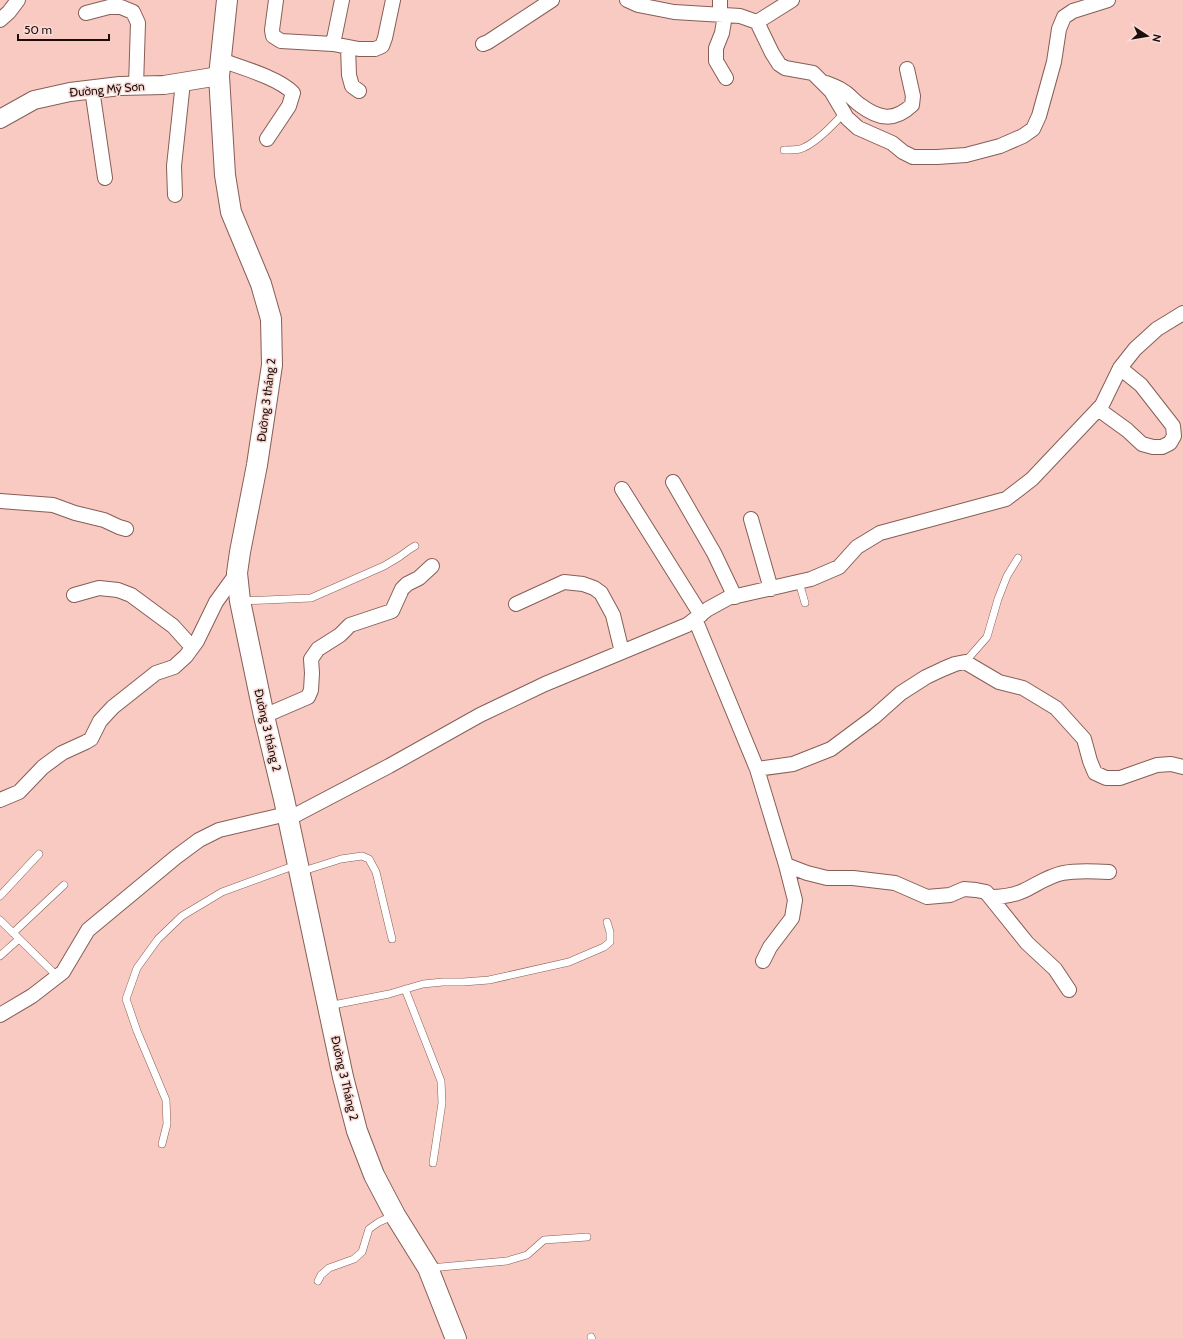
<svg xmlns="http://www.w3.org/2000/svg" width="1183" height="1339" viewBox="0 0 1183 1339" font-family="Cabin,sans-serif">
<style>
.lines{fill:none;stroke-linecap:round;stroke-linejoin:round}
.service-casing{stroke:#865e56;stroke-width:8}
.minor-casing{stroke:#865e56;stroke-width:16}
.tertiary-casing{stroke:#865e56;stroke-width:20}
.secondary-casing{stroke:#865e56;stroke-width:22}
.service{stroke:#fff;stroke-width:7}
.minor{stroke:#fff;stroke-width:14}
.tertiary{stroke:#fff;stroke-width:18}
.secondary{stroke:#fff;stroke-width:20}
.labels{text-anchor:middle;dominant-baseline:central;stroke-width:3;stroke-linejoin:round;paint-order:stroke}
.street-label{font-size:12px;fill:#1d0e0b;stroke:#f9dcd7}
</style>
<rect width="100%" height="100%" fill="#f9cac1"/>
<g class="lines">
<g class="service-casing">
<path id="service" d="M784,150c5,0 11,0 16,-1 14,-4 34,-25 44,-36
M799,582l6,21
M241,601l70,-3 73,-32 15,-9 11,-8 5,-3
M965,662l22,-25 11,-38 9,-23 11,-18
M300,872l41,-13 21,-3 7,3 7,13 16,67
M0,896l39,-42
M0,920l58,57
M13,933l51,-48
M0,956l19,-17
M405,989l36,92 1,22 -9,60
M328,1006l61,-12 34,-10 20,-2h20l26,-2 80,-18 35,-15 6,-5v-10l-3,-10
M162,1144l5,-20 -1,-24 -29,-69 -11,-32 11,-31 21,-29 24,-23 40,-24 74,-27
M430,1268l77,-7 20,-6 17,-15 43,-3
M318,1281l3,-6 8,-7 25,-9 8,-7 7,-23 10,-7 16,-7
M591,1337l1,2"/>
</g>
<g class="minor-casing">
<path id="minor" d="M276,0l-4,30 1,6 8,5 52,3 26,5h16l7,-3 3,-8 8,-38
M627,0l11,5 36,7 66,4 17,6 15,31 7,11 6,4 28,5 18,18 16,27 11,10 34,15 11,9 10,5h24l29,-2 34,-9 23,-10 10,-7 6,-13 15,-54 5,-33 5,-12 9,-6 35,-11
M720,0v15
M86,13l23,-6h12l12,5 5,11 -2,63
M725,15l-3,18 -6,15v13l10,17
M0,20l9,-8 9,-12
M757,22l35,-22
M333,44l9,-44
M483,44l5,-2 64,-42
M348,47l1,28 3,11 7,5
M221,60c19,7 58,18 72,33l-4,13 -22,33
M826,83c5,2 12,4 17,8 6,3 11,10 17,14 19,14 34,17 52,0l1,-9 -6,-27
M92,89l13,89
M175,195l-1,-29 9,-84
M1098,409l29,21 15,14 11,3h9l8,-4 4,-7 -1,-10 -32,-41 -21,-17
M673,482l41,71 21,44
M622,489l79,126
M0,501l53,4 22,8 29,7 15,7 7,2
M751,519l20,70
M74,595l25,-7 19,2 13,5 42,31 19,21
M516,604l48,-22 19,2 11,4 7,5 12,22 9,37
M695,619l62,150 29,96 9,35 -3,18 -22,29 -7,14
M264,716l44,-19 3,-7 1,-17 -1,-14 7,-10 22,-14 10,-10 42,-14 10,-22 5,-5 12,-6 13,-12
M757,769l36,-5 38,-15 43,-32 27,-24 25,-16 17,-8 12,-5 10,-2 34,20 24,6 33,20 28,31 6,22 5,12 11,5h14l37,-13 14,-1 12,3
M0,800l19,-8 24,-25 19,-14 24,-11 5,-3 9,-18 13,-14 43,-34 18,-6 12,-11 11,-15 19,-39 21,-29
M288,819l101,-53 91,-51 65,-31 142,-59 21,-16 20,-11 83,-19 28,-12 18,-20 23,-14 126,-34 26,-20 70,-74 18,-37 15,-19 22,-20 26,-16
M786,865l21,8 20,5h26l42,5 32,14 23,-2 14,-6 12,1 10,2 41,51 28,26 14,21
M990,897c11,0 22,-1 33,-6 13,-6 25,-15 40,-18 14,-3 31,-2 46,-1
M0,1015l32,-19 31,-24 25,-42 88,-73 23,-17 20,-10 68,-16"/>
</g>
<g class="tertiary-casing">
<path id="tertiary" d="M0,119l34,-19 36,-8 50,-6 44,-1 55,-9"/>
</g>
<g class="secondary-casing">
<path id="secondary" d="M227,0l-8,76 6,99 6,37 30,72 10,35 1,46 -15,100 -17,87 -3,21 3,28 24,115 20,83 59,278 14,54 17,44 21,40 33,53 28,71"/>
</g>
<use href="#service" class="service"/>
<use href="#minor" class="minor"/>
<use href="#tertiary" class="tertiary"/>
<use href="#secondary" class="secondary"/>
</g>
<g class="labels">
<g class="street-label">
<text transform="translate(107 89) rotate(-5)">Đường Mỹ Sơn</text>
<text transform="translate(266 400) rotate(-83)">Đường 3 tháng 2</text>
<text transform="translate(268 730) rotate(77)">Đường 3 tháng 2</text>
<text transform="translate(345 1078) rotate(77)">Đường 3 Tháng 2</text>
</g>
</g>
<g transform="translate(1147 36) rotate(102)" stroke="#f9dcd7" stroke-width="3" paint-order="stroke">
<path d="M0-3L7 15L0 10L-7 15Z" fill="#1d0e0b"/>
<text y="-6" font-size="11" font-weight="bold" text-anchor="middle" fill="#1d0e0b">N</text>
</g>
<path d="M18 34v6h91v-6" fill="none" stroke="#1d0e0b" stroke-width="2"/>
<text x="24" y="34" font-size="12" fill="#1d0e0b" stroke="#f9dcd7" stroke-width="3" paint-order="stroke">50 m</text>
</svg>
